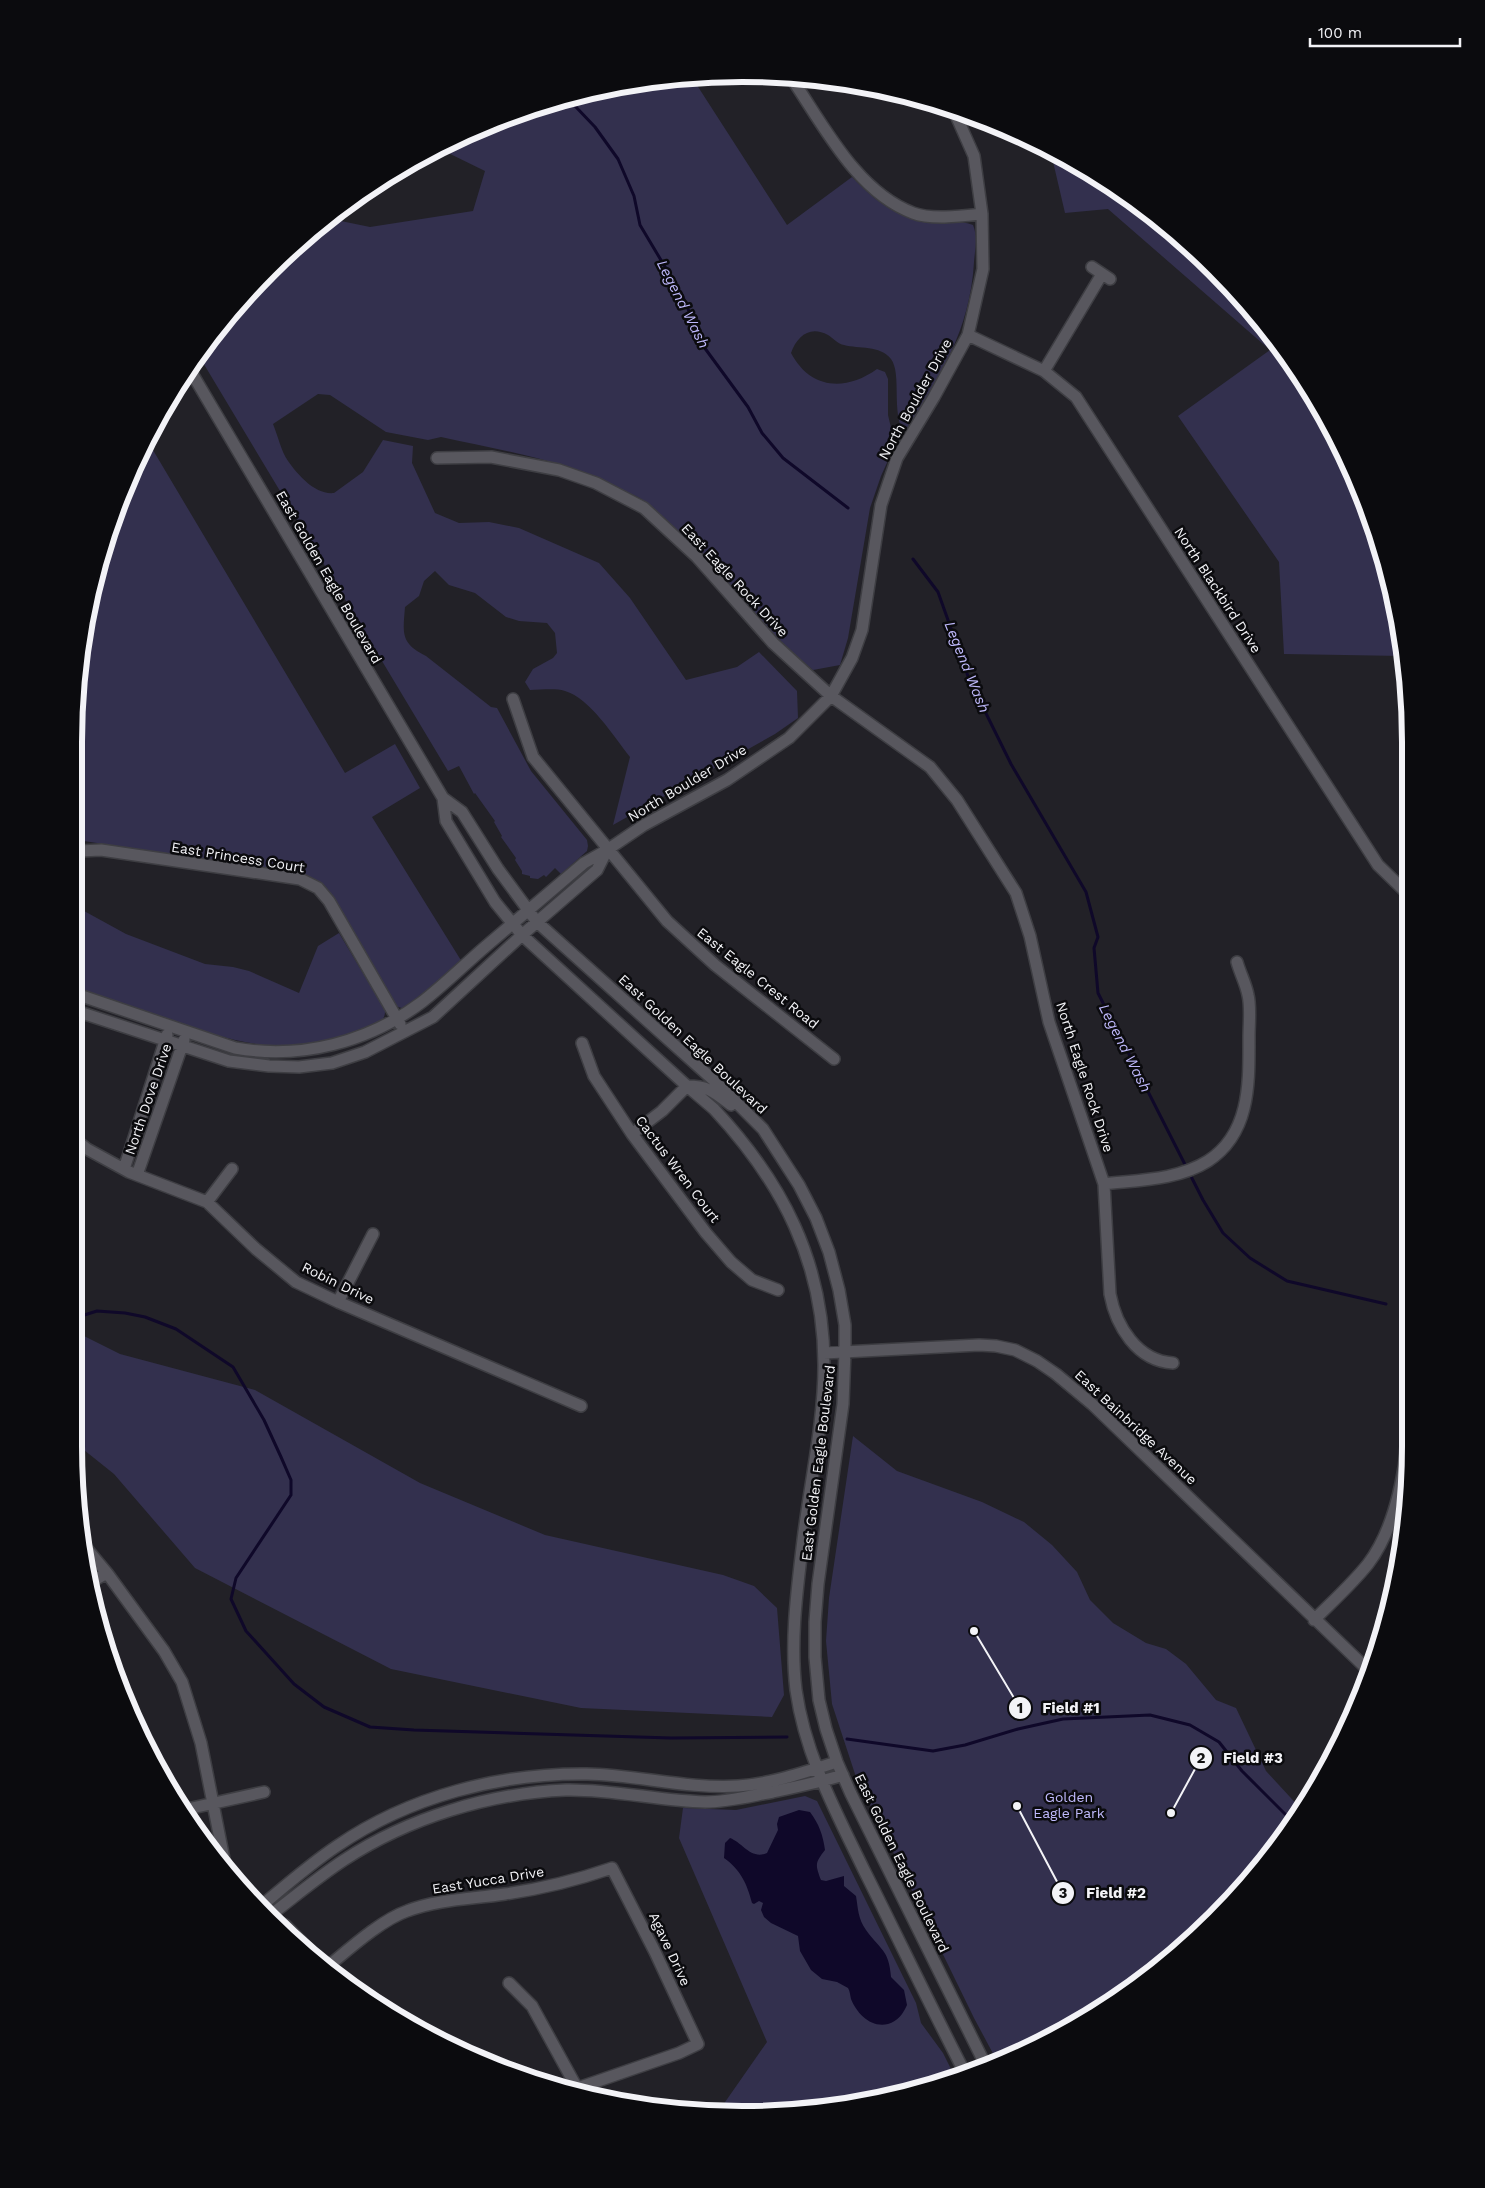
<svg xmlns="http://www.w3.org/2000/svg" width="1485" height="2188" viewBox="0 0 1485 2188" font-family="'Work Sans',sans-serif">
<style>
.green{fill:#33304e}
.water{fill:#0f0829}
.lines{fill:none;stroke-linecap:round;stroke-linejoin:round}
.stream{stroke:#0f0829;stroke-width:3}
.minor-casing{stroke:#3e3e43;stroke-width:14}
.minor{stroke:#58575e;stroke-width:11}
.labels{text-anchor:middle;dominant-baseline:central;stroke-width:5;stroke-linejoin:round;paint-order:stroke}
.street-label{font-size:14px;fill:#f3f3f7;stroke:#0b0b0e}
.park-label{font-size:14px;fill:#c0bafd;stroke:#0b0b0e}
.water-label{font-size:15px;font-style:italic;fill:#beb8fb;stroke:#0b0b0e}
.rim{fill:none;stroke:#f3f3f7;stroke-width:6}
.leader{fill:none;stroke:#f3f3f7;stroke-width:2}
.callout-dot{fill:#f3f3f7;stroke:#0b0b0e;stroke-width:2}
.mark-label{font-size:15px;text-anchor:middle;font-weight:bold;fill:#111}
.callout-label{font-size:15px;text-anchor:middle;font-weight:bold;fill:#f3f3f7;stroke:#0b0b0e;stroke-width:5;stroke-linejoin:round;paint-order:stroke}
</style>
<rect width="100%" height="100%" fill="#222127"/>
<path class="green" d="M693,79l94,146 65,-48c22,23 47,44 82,45 13,1 27,-2 39,3 5,12 2,24 1,37 -4,69 -34,114 -70,171 -13,-21 -2,-59 -13,-74 -11,-14 -32,-10 -47,-14 -6,-1 -11,-7 -16,-10 -18,-10 -31,1 -37,18 19,36 54,39 86,16l8,3 3,7v36l7,30 -14,31 -11,32 -22,130 -8,27 -27,5c-61,-49 -103,-117 -165,-166 -6,-6 -15,-9 -23,-13 -56,-31 -122,-40 -184,-54l-13,3 -42,-8 -56,-37 -12,-1 -45,30c5,12 8,27 15,37 10,14 27,34 46,32l29,-21 20,-32 30,6 -1,17 23,50 24,10 30,-1 30,6 80,35 31,35 56,82 51,-13 22,-15 38,39 1,27 -23,16 -162,91 17,-68c-16,-20 -40,-59 -65,-66 -10,-3 -24,-1 -35,-1l-5,-8 8,-13 20,-11 4,-5 -2,-20 -8,-10 -28,-2 -13,-4 -31,-24 -26,-8 -14,-14 -11,10 -5,15 -14,11c-2,26 -5,36 21,49l65,51 6,1 34,63 56,69 1,6 -1,5 -26,23 -6,-6 -9,9 -2,-2 -6,4 -8,-1v-2l-8,-2v-3l-7,-11 1,-2 -15,-21 1,-1 -8,-14 1,-1 -20,-28 -1,1 -15,-28 -11,5 -249,-415 13,-20 57,-66 62,-51 39,8 103,-16 12,-40 -45,-22 46,-24 126,-38z
M1051,153l63,33 101,83 83,102 62,115 38,126 5,44 -119,-2 -5,-92 -101,-146 92,-66 -162,-141 -43,4z
M147,440l198,333 50,-29 25,44 -48,29 90,145 -57,47 -10,-3 -68,-115 -30,-17 -213,-33 -10,-3v-96l13,-130 56,-166z
M75,906l51,28 79,30 28,3 16,4 50,22 19,-47 21,-13 46,77c1,15 -17,20 -30,24 -21,5 -44,12 -67,12 -41,1 -80,-13 -118,-26 -32,-10 -63,-20 -94,-31z
M78,1333l42,21 135,36 165,93 125,52 178,40 31,11 23,22 7,87 -12,22 -191,-9 -190,-39 -196,-101 -81,-94 -35,-28z
M853,1436l44,35 85,31 42,20 28,23 25,27 13,28 23,23 33,20 20,6 20,15 30,36 20,8 30,63 36,39 -86,108 -139,107 -80,36 -23,-43 -119,-244 -23,-70 -6,-63 3,-43z
M805,1796l12,5 99,202 5,20 22,30 13,26 -83,22 -172,12 22,-8 44,-63 -88,-204 4,-30 53,2z"/>
<path class="water" d="M799,1810l11,2c9,12 13,23 15,38 -10,13 -10,14 -4,30l5,1 18,-5v10l12,10c2,12 2,23 10,34 14,20 23,19 25,47l13,13 3,15c-4,9 -9,16 -19,19 -17,4 -31,-10 -37,-25 -1,-4 -1,-8 -3,-11l-11,-6 -15,-3 -11,-9 -11,-19 -2,-15 -27,-13 -7,-6 -3,-7 2,-7 -4,-2 -5,3 -2,-1c-5,-19 -11,-33 -28,-45l1,-15 5,-5c13,5 21,22 37,15l11,-23 -1,-6 2,-7z"/>
<g class="lines">
<path class="stream" d="M573,99l2,7 20,21 23,32 16,37 6,29 43,72 21,50 44,60 14,26 21,25 65,50
M913,559l25,33 31,87 42,85 75,128 12,45 -4,11 4,45 105,207 20,33 27,25 37,23 99,23
M78,1317l19,-6 28,2 20,4 31,12 57,38 31,53 17,37 10,23v15l-55,83 -5,21 15,32 48,53 30,23 46,20 44,3 257,8 116,-1
M847,1739l86,12 32,-6 53,-16 45,-10 87,-4 40,10 29,17 23,29 52,52"/>
<g class="minor-casing">
<path id="minor" d="M792,79c32,47 65,113 121,134 18,7 50,3 69,1
M1092,267l18,12
M968,335l76,36 32,26 302,468 33,32
M190,370l253,428 3,23 49,81 27,33 165,151 27,23c68,73 110,153 110,256 0,57 -14,118 -21,175 -6,51 -13,100 -7,150 9,65 40,122 68,180 34,68 67,137 102,205
M1044,371l58,-97
M437,458l54,-1 68,13 37,13 48,25 53,49 76,86 58,53 99,71 27,33 59,93 14,43 19,86 55,162 6,110c6,32 27,67 63,69
M513,699l20,58 134,164 48,44 119,94
M443,798l19,14 36,57 39,53 182,163 44,44 36,56 17,33 13,34 10,38 6,35v26l-2,53 -25,180 -3,38v35l4,43 7,29 11,33 14,32 135,272
M75,854l5,-3 21,-1 199,29 18,9 11,13 71,123
M76,994l159,54c66,12 134,-6 187,-46 22,-17 42,-37 63,-55 33,-28 66,-56 99,-84l23,-13 37,-25 83,-45 62,-42 42,-42 21,-38 10,-28 19,-125 16,-47 37,-61 34,-62 15,-66 -1,-55 -8,-58 -20,-45
M76,1011l153,50 40,5 30,1 33,-4 33,-11 68,-35 89,-82 75,-65 10,-20
M582,1043l12,33 38,58 74,99 25,29 21,18 26,10
M632,1134l30,-23 25,-25c22,0 27,6 44,19
M77,1141l10,8 42,23 78,30 49,47 40,33 42,20 243,104
M124,1169l43,-134
M137,1175l47,-135
M1104,1184c34,-4 74,-4 104,-23 43,-28 41,-79 41,-124 0,-14 2,-30 -1,-42 -2,-11 -8,-22 -11,-33
M207,1202l25,-33
M338,1302l35,-68
M824,1353l155,-8 17,1 19,4 22,11 19,13 36,30 275,265
M82,1543l25,30 57,78 18,31 19,61 24,121
M91,1582l16,-9
M1314,1620c18,-18 38,-36 54,-56 23,-30 33,-73 38,-110l1,-222c3,-30 -1,-61 4,-90
M183,1810l81,-18
M260,1907c25,-21 50,-43 77,-61 73,-50 163,-73 250,-72 51,1 100,15 151,12 33,-2 67,-14 99,-24
M268,1917c25,-19 50,-40 76,-57 64,-42 146,-67 222,-70 47,-1 93,11 139,12 23,0 46,-6 68,-10 23,-5 47,-10 70,-17
M270,1919l15,6 41,42
M326,1968c22,-18 55,-48 81,-57 32,-12 65,-12 98,-17 36,-5 72,-14 107,-26l43,84 43,92 -19,9 -110,38
M509,1983l23,23 45,82"/>
</g>
<use href="#minor" class="minor"/>
</g>
<g class="labels">
<g class="street-label">
<text transform="translate(915 399) rotate(-61)">North Boulder Drive</text>
<text transform="translate(329 577) rotate(60)">East Golden Eagle Boulevard</text>
<text transform="translate(735 580) rotate(47)">East Eagle Rock Drive</text>
<text transform="translate(1218 590) rotate(57)">North Blackbird Drive</text>
<text transform="translate(687 783) rotate(-31)">North Boulder Drive</text>
<text transform="translate(238 857) rotate(9)">East Princess Court</text>
<text transform="translate(758 978) rotate(39)">East Eagle Crest Road</text>
<text transform="translate(693 1044) rotate(43)">East Golden Eagle Boulevard</text>
<text transform="translate(1085 1077) rotate(72)">North Eagle Rock Drive</text>
<text transform="translate(148 1099) rotate(-71)">North Dove Drive</text>
<text transform="translate(678 1169) rotate(53)">Cactus Wren Court</text>
<text transform="translate(338 1283) rotate(26)">Robin Drive</text>
<text transform="translate(1136 1427) rotate(43)">East Bainbridge Avenue</text>
<text transform="translate(818 1463) rotate(-83)">East Golden Eagle Boulevard</text>
<text transform="translate(902 1863) rotate(64)">East Golden Eagle Boulevard</text>
<text transform="translate(488 1880) rotate(-9)">East Yucca Drive</text>
<text transform="translate(670 1949) rotate(65)">Agave Drive</text>
</g>
<g class="park-label">
<text x="1069" y="1797">Golden<tspan x="1069" dy="16">Eagle Park</tspan></text>
</g>
<g class="water-label">
<text transform="translate(683 304) rotate(63)">Legend Wash</text>
<text transform="translate(967 667) rotate(68)">Legend Wash</text>
<text transform="translate(1125 1048) rotate(63)">Legend Wash</text>
</g>
</g>
<path d="M0 0H1485V2188H0ZM742 82H742A660 660 0 0 1 1402 742V1446A660 660 0 0 1 742 2106H742A660 660 0 0 1 82 1446V742A660 660 0 0 1 742 82Z" fill="#0b0b0e" fill-rule="evenodd"/>
<path class="rim" d="M742 82H742A660 660 0 0 1 1402 742V1446A660 660 0 0 1 742 2106H742A660 660 0 0 1 82 1446V742A660 660 0 0 1 742 82Z"/>
<path class="leader" d="M974 1631L1020 1708M1171 1813L1201 1758M1017 1806L1063 1893"/>
<g class="callout-dot">
<circle cx="974" cy="1631" r="5"/>
<circle cx="1171" cy="1813" r="5"/>
<circle cx="1017" cy="1806" r="5"/>
<circle cx="1020" cy="1708" r="12"/>
<circle cx="1201" cy="1758" r="12"/>
<circle cx="1063" cy="1893" r="12"/>
</g>
<g class="mark-label">
<text x="1020" y="1713">1</text>
<text x="1201" y="1763">2</text>
<text x="1063" y="1898">3</text>
</g>
<g class="callout-label">
<text x="1071" y="1713">Field #1</text>
<text x="1253" y="1763">Field #3</text>
<text x="1116" y="1898">Field #2</text>
</g>
<path d="M1310 38v8h150v-8" fill="none" stroke="#f3f3f7" stroke-width="2.5"/>
<text x="1318" y="38" font-size="15" fill="#f3f3f7" stroke="#0b0b0e" stroke-width="4" paint-order="stroke">100 m</text>
</svg>
